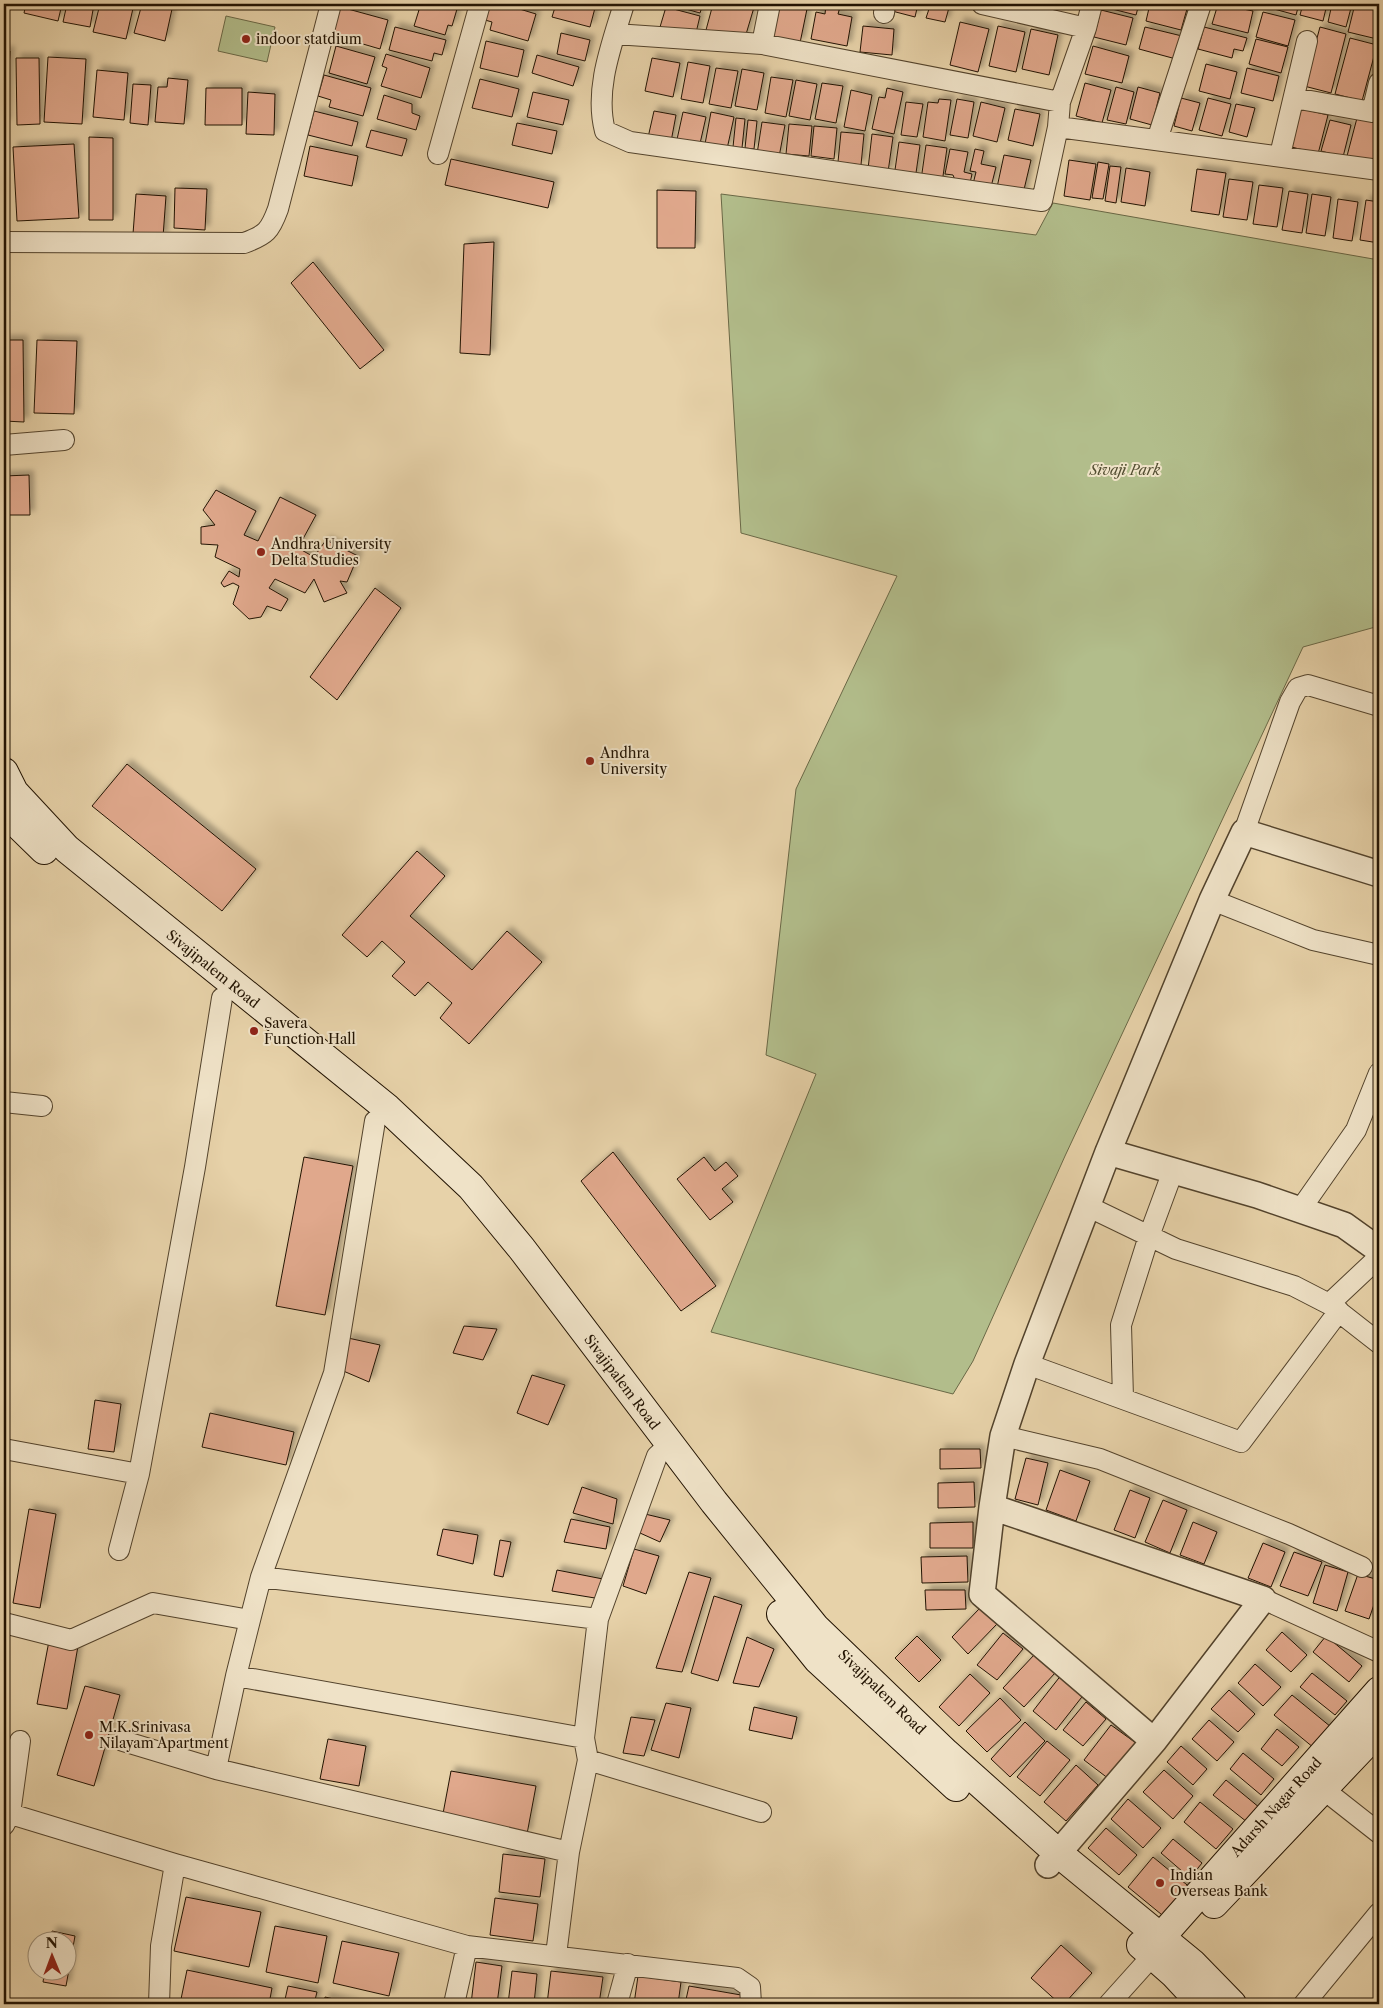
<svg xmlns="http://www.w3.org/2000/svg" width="1383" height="2008" viewBox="0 0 1383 2008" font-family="'Libre Caslon Text',serif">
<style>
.green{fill:#b2bd8b;stroke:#6a6846}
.building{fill:#e0a88c;stroke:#221302;filter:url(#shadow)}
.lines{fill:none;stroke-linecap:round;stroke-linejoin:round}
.minor-casing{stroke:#53432c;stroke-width:22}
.tertiary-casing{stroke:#53432c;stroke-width:28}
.secondary-casing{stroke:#221302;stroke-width:30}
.minor{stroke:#efe2c7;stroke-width:20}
.tertiary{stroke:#efe2c7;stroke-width:25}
.secondary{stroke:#efe2c7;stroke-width:28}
.poi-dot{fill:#8f2418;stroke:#efe2c7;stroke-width:2}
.labels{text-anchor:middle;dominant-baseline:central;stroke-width:4;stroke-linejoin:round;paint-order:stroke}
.poi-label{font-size:14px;fill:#221302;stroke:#efe2c7;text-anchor:start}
.park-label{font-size:14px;font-style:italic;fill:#544e32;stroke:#efe2c7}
.street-label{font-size:14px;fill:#221302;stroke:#efe2c7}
</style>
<defs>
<filter id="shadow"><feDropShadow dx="4.5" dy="-4.5" stdDeviation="2.5" flood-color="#0004"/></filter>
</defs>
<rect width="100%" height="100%" fill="#e7d2a9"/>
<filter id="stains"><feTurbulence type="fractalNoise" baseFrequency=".004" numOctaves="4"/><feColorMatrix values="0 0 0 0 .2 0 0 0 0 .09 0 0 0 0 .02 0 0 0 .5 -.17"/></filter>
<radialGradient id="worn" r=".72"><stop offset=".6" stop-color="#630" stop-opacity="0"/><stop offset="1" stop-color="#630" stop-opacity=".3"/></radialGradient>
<path class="green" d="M226,16l49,11 -8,35 -49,-11z
M721,194l315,41 17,-32 326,57v366l-76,21 -238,509 -92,205 -20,33 -242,-62 105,-258 -50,-19 30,-266 101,-213 -156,-43z"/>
<path class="building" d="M26,4h36l-4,17 -34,-8z
M67,4h27l-4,23 -27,-5z
M100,4h34l-8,35 -33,-7z
M142,4h22l-1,3 9,2 -7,32 -31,-8z
M415,4h24l18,5 -5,17 -4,-1 -3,10 -31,-9 5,-16 -5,-2z
M490,4h13l33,10 -8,27 -38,-11 2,-8 -7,-2z
M556,4h40l-6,23 -38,-10z
M668,4h35l-3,9z
M713,4h42l-11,37 -38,-11z
M779,4h29l-8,39 -28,-7z
M894,4h24l-3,13 -23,-6z
M934,4h16l-5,18 -19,-4 3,-9h4z
M1105,4h34l-3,11 -32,-8z
M1150,4h16l21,5 -6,21 -35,-9z
M1218,4l35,7 -5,22 -36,-9z
M1275,4h24l-3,11 -22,-6z
M1303,4h24l-4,17 -23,-6z
M1332,4h20l-6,23 -18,-5z
M1355,4h24v26l-2,9 -29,-7z
M826,5l14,2 -2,7 14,3 -5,29 -36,-7 5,-27 9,2z
M337,6l51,14 -8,29 -51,-15z
M666,7l34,9 -5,21 -35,-10z
M1101,10l32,8 -7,27 -32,-8z
M1263,12l32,8 -7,26 -32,-9z
M960,22l29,7 -11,43 -28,-7z
M863,26l31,3 -2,26 -32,-3z
M998,26l27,6 -9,40 -27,-6z
M395,27l51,13 -4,15 -8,-2 -2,8 -43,-11z
M1145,27l37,9 -6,23 -37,-10z
M1204,27l43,11 -4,13 -9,-2 -2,9 -34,-9z
M1320,27l26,7 -15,59 -27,-7z
M1031,29l27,6 -9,40 -27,-6z
M561,33l29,7 -5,21 -28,-7z
M1350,38l27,7 -15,56 -27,-7z
M1256,39l32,8 -7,26 -32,-9z
M486,41l38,9 -6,27 -38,-9z
M336,46l39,11 -8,27 -38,-11z
M1093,46l36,10 -7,27 -37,-9z
M4,51h6l-4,73h-2z
M386,54l44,14 -9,30 -40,-12 6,-18 -5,-2z
M537,55l42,12 -6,19 -41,-13z
M48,57l38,2 -4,65 -38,-2z
M16,58h23l1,66 -23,1z
M652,58l28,5 -7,34 -28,-6z
M688,62l22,4 -7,37 -22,-4z
M1206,64l31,8 -7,27 -31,-8z
M716,68l22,3 -7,37 -22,-4z
M1247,68l32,8 -6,25 -32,-8z
M742,69l22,4 -7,37 -22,-4z
M97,70l31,3 -4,47 -31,-3z
M324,75l47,13 -8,28 -34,-9 2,-7 -13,-4z
M771,77l22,3 -7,37 -21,-4z
M168,78l20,2 -4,44 -29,-2 3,-35h9z
M480,79l39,10 -7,28 -40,-9z
M796,80l21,4 -7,36 -21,-4z
M822,83l21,3 -7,37 -21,-4z
M1085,83l26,7 -9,33 -26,-7z
M133,84l18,1 -3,40 -18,-2z
M1116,87l18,5 -8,32 -19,-4z
M1138,87l22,6 -8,32 -22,-6z
M206,88h36v37h-37z
M887,88l16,4 -9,42 -22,-5 7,-32 6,1z
M851,90l21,5 -7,36 -21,-4z
M248,92l27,2 -1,41 -28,-1z
M533,92l36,8 -6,25 -36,-8z
M384,95l28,9v9l8,3 -4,14 -39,-11z
M1181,98l19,5 -8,28 -18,-5z
M1208,98l23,6 -9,32 -23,-6z
M939,99l12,1 -6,41 -22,-4 5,-35 10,1z
M957,99l17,3 -6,36 -18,-3z
M906,102l17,2 -6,33 -16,-2z
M981,102l24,6 -8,34 -24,-6z
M1236,104l19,4 -8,29 -18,-5z
M1298,108l30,7 -10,39 -30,-8z
M1015,109l25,5 -7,32 -25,-6z
M314,111l44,11 -6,24 -44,-11z
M654,111l22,4 -6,32 -23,-5z
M683,112l23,5 -7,31 -23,-4z
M711,112l23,5 -7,32 -22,-5z
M736,118l9,1 -3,29 -9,-1z
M1357,118l22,6v14l-6,25 -26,-7z
M748,120l9,1 -3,28 -9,-1z
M1330,120l21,5 -8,32 -22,-6z
M762,122l23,3 -6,32 -22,-3z
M517,123l40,8 -5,23 -40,-9z
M789,124l23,2 -3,30 -23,-2z
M814,126l23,2 -3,31 -23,-3z
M371,130l36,9 -5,17 -36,-9z
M841,132l23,2 -3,31 -23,-3z
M872,134l21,3 -5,35 -20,-3z
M89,137l24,1v82h-24z
M899,142l21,3 -5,35 -21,-3z
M74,144l5,74 -62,3 -4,-74z
M926,145l21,3 -5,35 -21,-3z
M310,146l48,10 -6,30 -48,-10z
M950,149l18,3 -4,20 8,2 -2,9 -15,-3 -2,-5 -8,-1z
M975,149l9,2 -3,13 15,3 -5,20 -18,-3 3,-12 -6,-1z
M1004,155l27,5 -9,38 -26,-6z
M451,159l103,23 -6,26 -103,-23z
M1069,160l27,4 -6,36 -26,-4z
M1098,162l11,2 -6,35 -11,-1z
M1110,166l11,1 -5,36 -11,-2z
M1126,168l24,4 -5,34 -24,-4z
M1197,169l29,4 -7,42 -28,-4z
M1229,179l24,3 -6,38 -24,-3z
M1259,185l24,3 -6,39 -24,-3z
M175,188l32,1 -2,41 -31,-2z
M657,190l39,1 -1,57h-38z
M1289,191l19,3 -6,39 -20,-3z
M136,194l30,2 -3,41 -30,-3z
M1312,194l19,3 -6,39 -19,-3z
M1338,199l20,3 -6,39 -19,-3z
M1366,200l13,2v41l-19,-3z
M494,242l-4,113 -30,-2 4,-109z
M313,262l71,88 -24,19 -69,-86z
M4,340h19l1,82 -20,-1z
M37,340l40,1 -3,73 -40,-1z
M29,475l1,40h-26v-39z
M216,490l40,21 -12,24 14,6 22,-44 36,18 -18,33 16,9 12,-17 32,16 -11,26 -7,-1 7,12 -23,9 -10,-23 -9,14 -30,-14 -6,9 19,11 -7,12 -14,-5 -6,11 -12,2 -16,-15 6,-18 -6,-3 -9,4 -3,-4 8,-12 10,6 1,-8 -25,-12 3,-12 -17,-1v-17l14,-2 -12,-15z
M375,588l26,20 -64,92 -27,-23z
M127,764l129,105 -34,42 -130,-105z
M417,851l28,25 -35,40 62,54 35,-39 35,31 -73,82 -29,-26 12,-15 -24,-21 -13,14 -23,-20 13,-14 -23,-21 -15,16 -25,-22z
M613,1152l103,134 -35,25 -100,-130z
M304,1157l49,9 -28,149 -49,-9z
M704,1157l11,14 11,-9 12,14 -16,13 11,13 -23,18 -33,-41z
M464,1326l33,3 -14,31 -30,-7z
M348,1338l32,7 -11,37 -28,-12z
M532,1375l33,10 -17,40 -31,-12z
M95,1400l26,4 -7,48 -26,-3z
M210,1413l84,19 -8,33 -84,-18z
M940,1449h40l1,19 -41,1z
M1026,1458l22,5 -10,42 -23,-6z
M1060,1470l30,11 -14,40 -30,-11z
M974,1482l1,25 -37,1v-25z
M582,1487l35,12 -4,25 -40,-11z
M1130,1490l20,8 -15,40 -21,-8z
M1163,1500l24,10 -17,43 -25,-11z
M29,1509l27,5 -16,94 -27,-5z
M645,1514l25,6 -10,22 -20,-9z
M571,1519l39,8 -4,22 -42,-7z
M973,1522v26h-43v-25z
M1193,1522l24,10 -13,32 -24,-9z
M443,1529l35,6 -5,29 -36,-9z
M500,1540l11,2 -8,35 -9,-2z
M1263,1543l22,9 -14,35 -23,-9z
M634,1549l25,7 -13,38 -23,-8z
M1294,1552l28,10 -14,34 -28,-10z
M967,1556l1,26 -46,1 -1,-26z
M1325,1565l23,7 -11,39 -24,-8z
M557,1570l46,9 -8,19 -43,-7z
M689,1572l22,6 -29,94 -26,-4z
M1358,1574l21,6v10l-10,29 -24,-8z
M925,1590h40l1,19 -40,1z
M714,1596l28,9 -24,76 -27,-8z
M980,1608l17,16 -29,30 -16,-17z
M1282,1632l25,23 -16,17 -25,-22z
M1003,1633l20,16 -26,31 -20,-15z
M917,1636l24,24 -22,22 -24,-24z
M1326,1636l36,30 -13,16 -36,-30z
M747,1637l27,12 -15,38 -26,-4z
M49,1641l29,5 -11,63 -30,-5z
M1035,1654l20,19 -31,34 -21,-19z
M1255,1664l26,23 -18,19 -25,-23z
M1312,1673l35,28 -12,14 -35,-28z
M970,1674l20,19 -31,33 -20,-19z
M1062,1674l23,19 -29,37 -23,-19z
M85,1686l35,9 -26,91 -37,-11z
M1229,1690l26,24 -17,18 -27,-23z
M1292,1695l39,32 -17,21 -40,-33z
M1000,1698l21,22 -34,32 -21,-21z
M1086,1702l20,17 -23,27 -20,-16z
M666,1703l25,5 -12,50 -28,-8z
M754,1707l43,10 -5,22 -43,-9z
M631,1717l24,3 -11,36 -21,-3z
M1209,1720l25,22 -17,19 -25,-22z
M1025,1722l20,19 -35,36 -19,-18z
M1111,1725l25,18 -27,36 -25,-19z
M1277,1729l22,18 -17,19 -21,-17z
M328,1739l38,7 -7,40 -39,-7z
M1047,1741l23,19 -30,36 -23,-19z
M1181,1746l26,23 -14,16 -26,-23z
M1243,1753l31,26 -13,16 -31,-26z
M1076,1765l22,20 -32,36 -22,-19z
M1164,1770l29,26 -20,23 -30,-27z
M451,1771l85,15 -9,48 -85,-15z
M1226,1780l34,28 -13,14 -34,-27z
M1128,1799l33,29 -18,20 -32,-29z
M1200,1802l33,27 -17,20 -32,-27z
M1106,1828l31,27 -18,20 -31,-27z
M1173,1839l29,24 -12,15 -29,-25z
M503,1854l42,5 -5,38 -41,-5z
M1153,1857l39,32 -25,30 -39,-32z
M186,1897l75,15 -12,55 -75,-16z
M495,1898l43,6 -5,37 -43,-6z
M275,1926l52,10 -9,47 -52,-11z
M52,1931l23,5 -9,50 -23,-4 2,-12h23v-30h-17z
M342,1941l57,12 -10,43 -56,-13z
M1061,1945l31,28 -28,31h-4l-29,-26z
M476,1962l26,4 -5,38h-26z
M187,1970l85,18 -3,16h-89z
M512,1971l25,3 -3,30h-26z
M551,1971l52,6 -4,27h-52z
M638,1976l43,6 -3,22h-44z
M288,1986l29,6 -3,12h-30z
M689,1986l52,9 -2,9h-54z
M325,1997l31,7h-32z"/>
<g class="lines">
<g class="minor-casing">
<path id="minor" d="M624,4c-12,40 -30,85 -19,127l25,11 412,59 16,-74
M982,4l104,24
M884,13l1,-9
M615,34l147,10 298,58 -2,25 321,43
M762,44l8,-40
M1294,98l78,14 7,-29
M1060,102l26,-74 6,-24
M1157,140l44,-136
M438,154l42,-150
M1280,155l27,-114
M4,242l240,1c22,-8 26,-12 34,-34l53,-205
M4,445l60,-5
M1244,832l46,-130 8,-14 10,-3 71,21
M1212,900l101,40 66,15
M4,1102l38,4
M1087,1206l89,43 118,37 35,18 50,39
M1300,1210l56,-80 23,-57
M1329,1304l50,-47
M1027,1364l214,78 98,-131
M1123,1398l-2,-73 28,-89 24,-65
M1003,1436l97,23 189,75 73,33
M4,1449l135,25 56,-307 27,-169
M119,1550l20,-76
M261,1577l337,42 -14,119 4,22 -19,92 -13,103
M1263,1599l116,53
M598,1619l59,-163 13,-12
M250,1620l-14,56 348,62
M4,1623l67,17 82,-37 97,17 11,-43 73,-204 41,-252
M236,1676l-20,93 353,83
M123,1741l93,28
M588,1760l173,52
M1323,1789l56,44
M4,1812l171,52 292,82 270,32 13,9 1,17
M4,1825l6,-11 10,-73
M159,2004l2,-58 14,-82
M454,2004l13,-58
M617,2004l11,-40
M1109,2004l44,-49
M1304,2004l75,-91"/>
</g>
<g class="tertiary-casing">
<path id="tertiary" d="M1108,1152l149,43 87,30 35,25
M992,1507l271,92 -109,142 -106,124
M1154,1741l-172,-147 10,-87 11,-71 24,-72 81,-212 104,-252 32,-68 135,42"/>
</g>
<g class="secondary-casing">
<path id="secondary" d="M4,772l10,20 53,57 320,259 84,79 51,62 192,253 101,125 131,126 112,100 134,110 40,41
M4,811l40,39
M781,1614l37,46 138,127
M1214,1904l165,-174
M1141,1945l33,29 28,30
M1153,1954l7,-16 219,-247"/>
</g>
<use href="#minor" class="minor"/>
<use href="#tertiary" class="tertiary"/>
<use href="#secondary" class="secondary"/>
</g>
<g class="poi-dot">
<circle cx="246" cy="39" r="5"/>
<circle cx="261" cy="552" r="5"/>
<circle cx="590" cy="761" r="5"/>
<circle cx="254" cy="1031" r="5"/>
<circle cx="89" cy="1735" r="5"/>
<circle cx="1160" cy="1883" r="5"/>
</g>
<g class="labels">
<g class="poi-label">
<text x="256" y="39">indoor statdium</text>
<text x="271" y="544">Andhra University<tspan x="271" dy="16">Delta Studies</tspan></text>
<text x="600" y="753">Andhra<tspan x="600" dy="16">University</tspan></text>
<text x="264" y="1023">Savera<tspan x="264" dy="16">Function Hall</tspan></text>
<text x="99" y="1727">M.K.Srinivasa<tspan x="99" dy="16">Nilayam Apartment</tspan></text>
<text x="1170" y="1875">Indian<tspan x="1170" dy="16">Overseas Bank</tspan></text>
</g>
<g class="park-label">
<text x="1125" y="470">Sivaji Park</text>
</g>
<g class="street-label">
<text transform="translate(213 969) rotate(39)">Sivajipalem Road</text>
<text transform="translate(622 1382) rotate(53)">Sivajipalem Road</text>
<text transform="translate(882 1692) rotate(44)">Sivajipalem Road</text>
<text transform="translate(1276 1807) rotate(-48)">Adarsh Nagar Road</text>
</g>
</g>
<rect width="1383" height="2008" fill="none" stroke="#e7d2a9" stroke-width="20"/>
<rect x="5" y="5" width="1373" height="1998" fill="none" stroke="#221302" stroke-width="2.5"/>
<rect x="10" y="10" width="1363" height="1988" fill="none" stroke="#221302"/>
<g transform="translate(52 1956) rotate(359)"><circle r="24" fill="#efe2c7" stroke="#9d8f78"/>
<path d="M0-4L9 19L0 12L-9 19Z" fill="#8f2418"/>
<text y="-8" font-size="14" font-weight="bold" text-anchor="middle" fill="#221302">N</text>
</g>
<rect width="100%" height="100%" filter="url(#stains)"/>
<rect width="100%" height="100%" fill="url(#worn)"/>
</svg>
